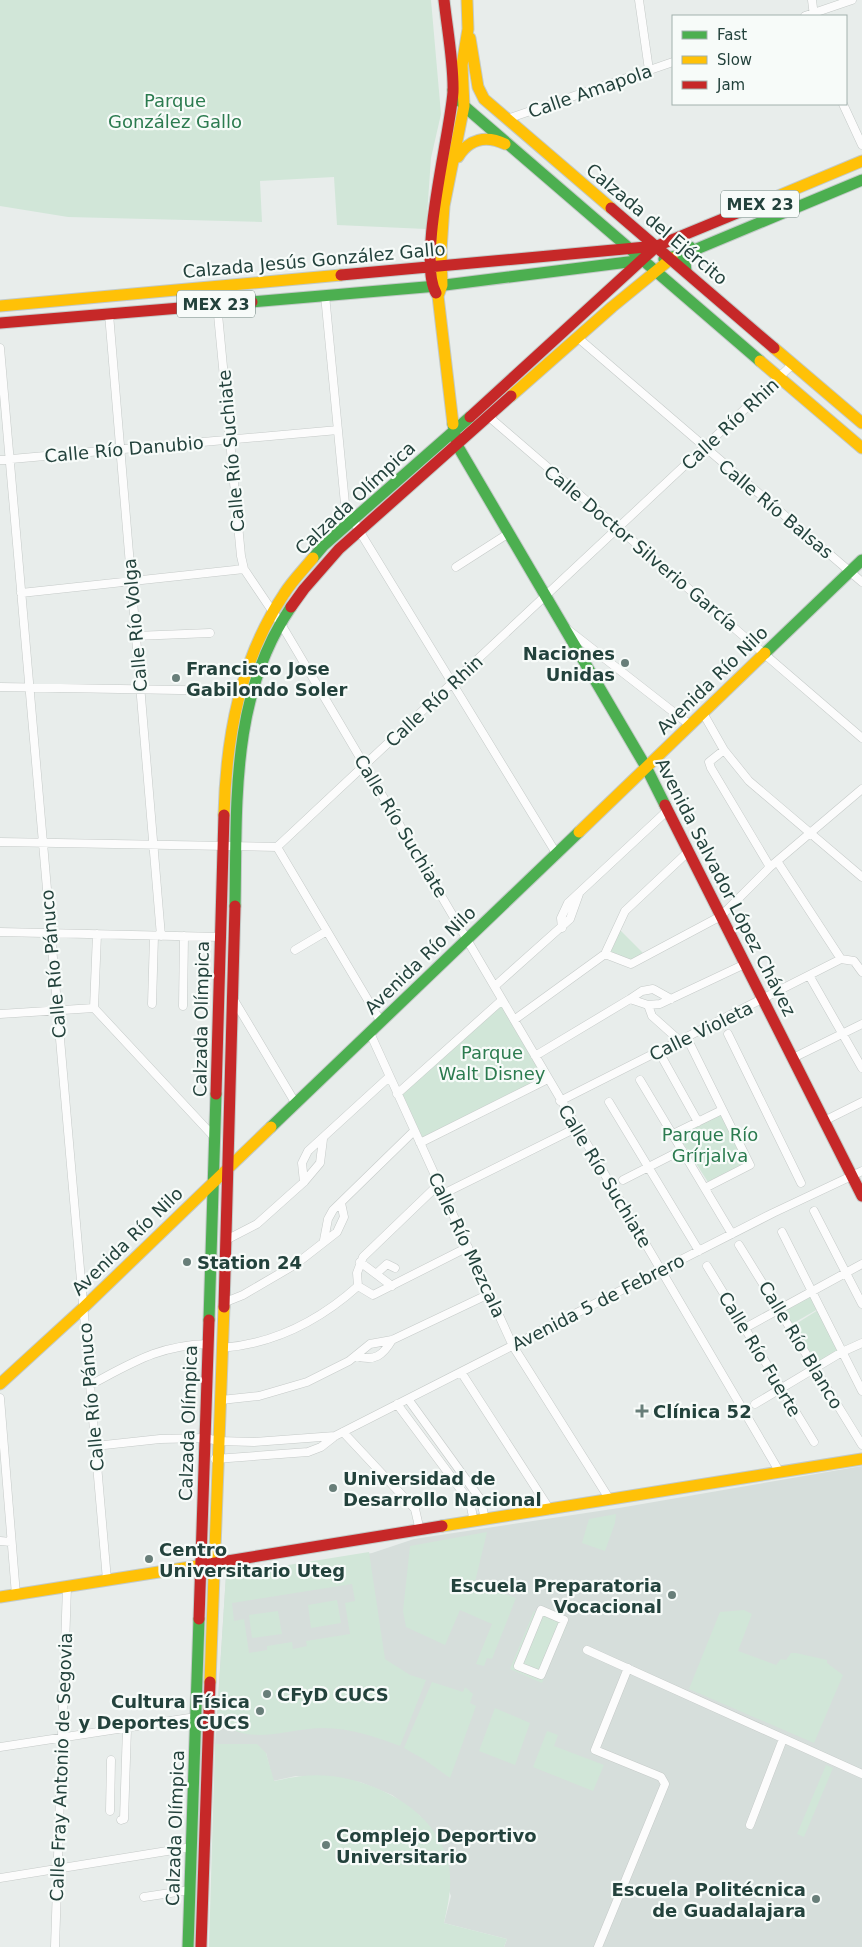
<svg xmlns="http://www.w3.org/2000/svg" width="862" height="1947" viewBox="0 0 862 1947" font-family="'DejaVu Sans',sans-serif">
<style>
.built{fill:#d6dedb}
.green{fill:#d1e6d8;fill-rule:evenodd}
.lines{fill:none;stroke-linecap:round;stroke-linejoin:round}
.street-casing{stroke:#c5cac8;stroke-width:9}
.fast-casing{stroke:#c3cac8;stroke-width:13}
.slow-casing{stroke:#c3cac8;stroke-width:13}
.jam-casing{stroke:#c3cac8;stroke-width:13}
.street{stroke:#fcfcfc;stroke-width:8}
.fast{stroke:#4caf50;stroke-width:11}
.slow{stroke:#ffc107;stroke-width:11}
.jam{stroke:#c62828;stroke-width:11}
.poi-dot{fill:#687e79;stroke:#f7fbf9;stroke-width:2}
.labels{text-anchor:middle;dominant-baseline:central;stroke-width:4.5;stroke-linejoin:round;paint-order:stroke}
.shield{fill:#f7fbf9;stroke:#637a75;stroke-width:1}
.shield-label{font-size:16px;font-weight:bold;fill:#23423c}
.street-label{font-size:18px;fill:#23423c;stroke:#f7fbf9}
.park-label{font-size:18px;fill:#2b7b4f;stroke:#f7fbf9}
.poi-label{font-size:18px;font-weight:bold;fill:#23423c;stroke:#f7fbf9;text-anchor:start}
</style>
<rect width="100%" height="100%" fill="#e8edeb"/>
<path class="built" d="M862,1466v481h-358l3,-8 -63,-16 7,-27 -31,-80 -28,-21 -32,-13 -64,-6 -23,5 -7,-28 -51,-9 11,-169 146,-22 42,-14 205,-31z"/>
<path class="green" d="M0,0h431l10,114 -10,44 -5,71 -89,-4 -3,-48 -74,4 2,41 -194,-5 -68,-11z
M617,927l28,28 -15,8 -24,-9z
M502,1000l46,79 -128,64 -23,-49z
M720,1113l25,50 -37,19 -31,-48z
M810,1292l8,17 -26,15 -11,-16z
M818,1310l21,41 -24,15 -24,-39z
M616,1514l-1,9 -10,28 -23,-8 7,-24z
M487,1532l-12,50 41,16 -24,61 -5,-1 -3,8 -8,-2 16,-40 -32,-14 -15,35 -39,-18 -3,-16 7,-65z
M369,1552l16,107 25,16 16,5 -26,66c-29,-11 -60,-21 -91,-17 -23,2 -50,11 -73,2 -7,-3 -13,-9 -19,-13l9,-143zM352,1584l3,17 -10,2 5,31 -44,7 1,5 -14,3 -1,-7 -25,4v4l-18,3 -5,-34 -10,2 -2,-18z
M337,1600l4,23 -30,5 -3,-23z
M744,1610l8,4 -14,37 38,14 5,-6 5,1 5,-7h5l31,7v3l16,12 -29,68 -125,-54 31,-77z
M278,1611l4,23 -30,4 -3,-23z
M534,1611l33,14 -25,58 -32,-14z
M432,1682l31,10 2,-5 8,7 -3,9 6,3 -26,72 -25,-18 -21,-12z
M495,1708l35,15 -15,42 -36,-14z
M547,1731l11,4 -4,11 50,19 -11,26 -60,-24z
M215,1744h42l9,9 8,28c19,-4 37,-7 57,-5 45,5 100,33 115,79 8,23 3,45 -2,68l63,16 -3,8h-295z
M826,1765l7,3 -29,69 -7,-3z"/>
<g class="lines">
<g class="street-casing">
<path id="street" d="M639,0l10,70
M812,0l2,16
M805,16l47,-16
M843,104l19,41
M507,119l166,-57
M325,295l20,209 15,28 196,321
M217,304l24,252 3,13 37,55 84,142 414,705
M109,314l52,622
M577,337l285,245
M0,348l107,1232
M488,416l374,322
M0,460l338,-30
M456,567l53,-34
M21,593l223,-24
M567,629l123,96
M135,636l75,-3
M0,687l239,4
M703,713l21,37 25,31 113,96
M724,750l-15,12 2,6 59,99
M0,842l277,5 516,-483
M277,847l104,175
M777,861l64,98
M562,928l-1,-10 7,-15 100,-93
M0,932l220,5
M97,934l-3,74 121,130
M295,950l32,-19
M605,954l26,10 90,-48 49,-49 92,-78
M810,977l52,91
M495,986l75,-67 9,-25
M630,999l12,-8 11,-2 18,10
M234,1000l62,104
M152,1004l2,-68
M648,1005l4,11 28,25
M183,1006l1,-70
M0,1014l94,-6
M514,1020l91,-66 20,-43 64,-60
M370,1033l143,313 97,154
M728,1034l73,149
M687,1038l63,127 -45,23
M659,1052l39,70
M535,1056l95,-57 18,6 12,-1 85,-40
M793,1058l69,-34
M640,1080l92,154
M397,1094l105,-94
M560,1101l281,-142 13,2 8,11
M609,1102l90,149
M824,1121l38,-19
M673,1134l49,-24
M420,1143l128,-64
M623,1180l59,-30
M304,1182l-2,-19 6,-12 81,-74
M439,1184l-76,73 -6,16 1,13 15,9 95,-48
M443,1194l133,-66
M814,1211l48,93
M782,1232l80,159
M226,1240l31,-16 47,-42 16,-19 3,-24
M324,1240l4,-21 5,-9 81,-79
M739,1245l123,200
M360,1262l32,24
M707,1266l107,176
M376,1274l11,-10 8,4
M223,1303l20,-8 53,-31 41,-32 7,-15 -3,-14
M745,1328l117,-64
M221,1348c53,-4 98,-27 137,-62
M356,1356c19,6 27,-1 36,-16
M461,1372l89,138
M90,1385c42,-22 69,-40 119,-41
M0,1398l16,197
M408,1399l73,101 4,20
M221,1400l38,-4 48,-14 42,-21 21,-17 22,-4 97,-46
M397,1404l73,98 4,20
M755,1404l87,-52 20,-9
M343,1432l72,77 5,22
M95,1446l65,-7 45,-1 14,3 35,1 81,-6
M215,1459l93,-7 13,-5 14,-11 438,-223 89,-42
M0,1541l11,1
M541,1610l23,10 -23,55 -23,-9z
M587,1650l275,124
M0,1747l196,-30
M110,1811l1,-51
M121,1820l3,-1 3,-91
M750,1825l33,-86
M0,1878l192,-31
M144,1897l46,-7
M55,1947l12,-361
M598,1947l67,-163 -4,-7 -66,-27 33,-82"/>
</g>
<g class="fast-casing">
<path id="fast" d="M453,90l11,16 296,255
M664,259l23,-6 175,-73
M686,271l-1,-9 5,-15
M252,302l185,-16 207,-26
M453,424l4,21 189,322 19,38
M313,558l11,-13 146,-128
M765,653l97,-93
M235,906c2,-102 -5,-210 56,-299
M271,1127l308,-295
M209,1320l7,-226
M188,1947l11,-328"/>
</g>
<g class="slow-casing">
<path id="slow" d="M470,38l8,49 6,12 127,109
M458,157c11,-18 28,-22 47,-13
M759,204l103,-43
M0,306l341,-31
M774,348l88,75
M760,361l102,87
M511,396l101,-89 60,-49
M453,424l-15,-128 4,-11 -1,-35 3,-44 20,-100 -2,-41 6,-36 -1,-29
M224,815c2,-78 16,-155 60,-221 8,-13 19,-24 29,-36
M579,832l186,-179
M0,1384l83,-76 188,-181
M442,1526l420,-67
M0,1597l203,-32
M210,1682l14,-375"/>
</g>
<g class="jam-casing">
<path id="jam" d="M611,208l163,140
M341,275l316,-29 102,-42
M436,293c-19,-33 14,-158 17,-201 1,-27 -6,-64 -9,-92
M0,323l252,-21
M470,417l187,-171
M291,607l13,-18 35,-40 172,-153
M665,805l197,391
M216,1094l8,-279
M224,1307l11,-401
M203,1565l239,-39
M199,1619l10,-299
M201,1947l9,-265"/>
</g>
<use href="#street" class="street"/>
<use href="#fast" class="fast"/>
<use href="#slow" class="slow"/>
<use href="#jam" class="jam"/>
</g>
<g class="poi-dot">
<circle cx="625" cy="663" r="5"/>
<circle cx="176" cy="678" r="5"/>
<circle cx="187" cy="1262" r="5"/>
<path d="M639.5 1403.5h5v5h5v5h-5v5h-5v-5h-5v-5h5z"/>
<circle cx="333" cy="1488" r="5"/>
<circle cx="149" cy="1559" r="5"/>
<circle cx="672" cy="1595" r="5"/>
<circle cx="267" cy="1694" r="5"/>
<circle cx="260" cy="1711" r="5"/>
<circle cx="326" cy="1845" r="5"/>
<circle cx="816" cy="1899" r="5"/>
</g>
<g class="labels">
<g class="shield">
<rect x="721" y="190.5" width="78" height="27" rx="4"/>
<rect x="177" y="290.5" width="78" height="27" rx="4"/>
</g>
<g class="shield-label">
<text x="760" y="204">MEX 23</text>
<text x="216" y="304">MEX 23</text>
</g>
<g class="street-label">
<text transform="translate(590 91) rotate(-19)">Calle Amapola</text>
<text transform="translate(657 224) rotate(40)">Calzada del Ejército</text>
<text transform="translate(314 260) rotate(-5)">Calzada Jesús González Gallo</text>
<text transform="translate(730 424) rotate(-43)">Calle Río Rhin</text>
<text transform="translate(124 449) rotate(-5)">Calle Río Danubio</text>
<text transform="translate(231 451) rotate(-95)">Calle Río Suchiate</text>
<text transform="translate(355 498) rotate(-43)">Calzada Olímpica</text>
<text transform="translate(776 509) rotate(40)">Calle Río Balsas</text>
<text transform="translate(641 548) rotate(40)">Calle Doctor Silverio García</text>
<text transform="translate(135 625) rotate(-95)">Calle Río Volga</text>
<text transform="translate(712 680) rotate(-44)">Avenida Río Nilo</text>
<text transform="translate(434 701) rotate(-43)">Calle Río Rhin</text>
<text transform="translate(401 826) rotate(59)">Calle Río Suchiate</text>
<text transform="translate(726 887) rotate(63)">Avenida Salvador López Chávez</text>
<text transform="translate(420 960) rotate(-44)">Avenida Río Nilo</text>
<text transform="translate(53 964) rotate(-95)">Calle Río Pánuco</text>
<text transform="translate(201 1019) rotate(-89)">Calzada Olímpica</text>
<text transform="translate(701 1031) rotate(-26)">Calle Violeta</text>
<text transform="translate(605 1176) rotate(59)">Calle Río Suchiate</text>
<text transform="translate(127 1241) rotate(-44)">Avenida Río Nilo</text>
<text transform="translate(467 1245) rotate(65)">Calle Río Mezcala</text>
<text transform="translate(598 1302) rotate(-27)">Avenida 5 de Febrero</text>
<text transform="translate(801 1345) rotate(59)">Calle Río Blanco</text>
<text transform="translate(760 1354) rotate(59)">Calle Río Fuerte</text>
<text transform="translate(91 1397) rotate(-95)">Calle Río Pánuco</text>
<text transform="translate(188 1423) rotate(-88)">Calzada Olímpica</text>
<text transform="translate(61 1767) rotate(-88)">Calle Fray Antonio de Segovia</text>
<text transform="translate(175 1828) rotate(-88)">Calzada Olímpica</text>
</g>
<g class="park-label">
<text x="175" y="100">Parque<tspan x="175" dy="21">González Gallo</tspan></text>
<text x="492" y="1052">Parque<tspan x="492" dy="21">Walt Disney</tspan></text>
<text x="710" y="1134">Parque Río<tspan x="710" dy="21">Grírjalva</tspan></text>
</g>
<g class="poi-label">
<text x="615" y="653" text-anchor="end">Naciones<tspan x="615" dy="21">Unidas</tspan></text>
<text x="186" y="668">Francisco Jose<tspan x="186" dy="21">Gabilondo Soler</tspan></text>
<text x="197" y="1262">Station 24</text>
<text x="653" y="1411">Clínica 52</text>
<text x="343" y="1478">Universidad de<tspan x="343" dy="21">Desarrollo Nacional</tspan></text>
<text x="159" y="1549">Centro<tspan x="159" dy="21">Universitario Uteg</tspan></text>
<text x="662" y="1585" text-anchor="end">Escuela Preparatoria<tspan x="662" dy="21">Vocacional</tspan></text>
<text x="277" y="1694">CFyD CUCS</text>
<text x="250" y="1701" text-anchor="end">Cultura Física<tspan x="250" dy="21">y Deportes CUCS</tspan></text>
<text x="336" y="1835">Complejo Deportivo<tspan x="336" dy="21">Universitario</tspan></text>
<text x="806" y="1889" text-anchor="end">Escuela Politécnica<tspan x="806" dy="21">de Guadalajara</tspan></text>
</g>
</g>
<rect x="672" y="15" width="175" height="90" fill="#f7fbf9" stroke="#a2b1ad"/>
<rect x="682" y="31" width="25" height="8" fill="#4caf50" stroke="#a2b1ad"/>
<text x="717" y="40" font-size="15" fill="#23423c">Fast</text>
<rect x="682" y="56" width="25" height="8" fill="#ffc107" stroke="#a2b1ad"/>
<text x="717" y="65" font-size="15" fill="#23423c">Slow</text>
<rect x="682" y="81" width="25" height="8" fill="#c62828" stroke="#a2b1ad"/>
<text x="717" y="90" font-size="15" fill="#23423c">Jam</text>
</svg>
